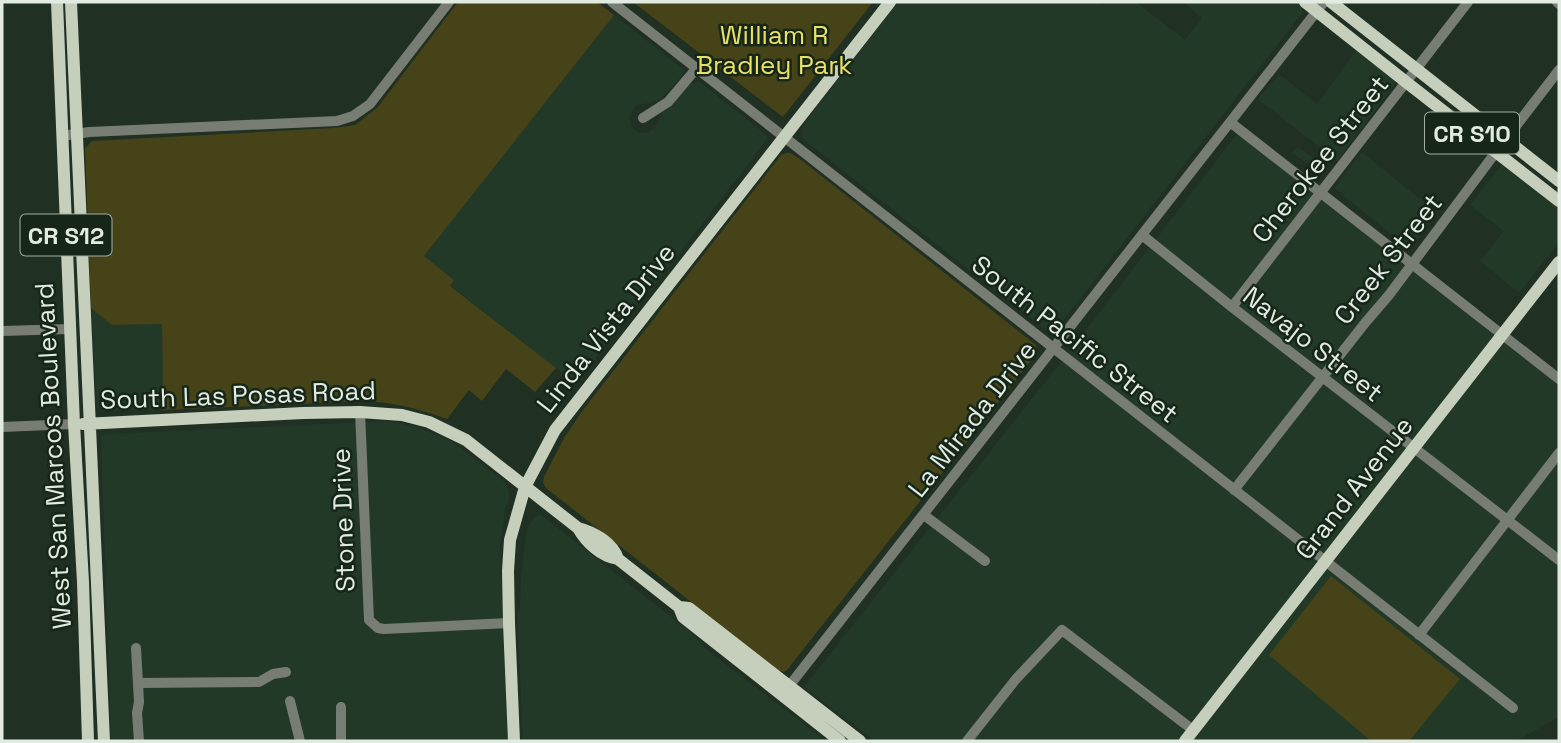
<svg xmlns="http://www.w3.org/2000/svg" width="1561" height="743" viewBox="0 0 1561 743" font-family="'Space Grotesk',sans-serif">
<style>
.built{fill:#233927}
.green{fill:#464318}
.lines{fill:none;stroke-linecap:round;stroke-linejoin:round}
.minor{stroke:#787d74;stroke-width:10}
.major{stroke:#c6cfbc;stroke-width:12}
.labels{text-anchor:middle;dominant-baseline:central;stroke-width:5;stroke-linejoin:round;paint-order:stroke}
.shield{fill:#162619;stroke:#a4b0a6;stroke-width:2}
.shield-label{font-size:24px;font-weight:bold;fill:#e1ebe2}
.park-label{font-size:26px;fill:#e9e065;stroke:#162619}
.street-label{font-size:26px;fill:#e1ebe2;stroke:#162619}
</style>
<rect width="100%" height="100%" fill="#203023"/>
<path class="built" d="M898,2h201l4,3 3,-3h30l49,38 17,-22 -19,-16h116l4,5 -1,6 -247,318 -7,1 -245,-193 -1,-7 2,-8z
M613,14l70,55v6l-21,23 -12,5 -13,2 -4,4 -4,9 4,11 6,4 10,-1 8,-8 6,-12 28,-29 9,-1 64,51 2,3v5l-115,149 -2,-1 -73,95 -126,-99 4,-5 -30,-24z
M1358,48l37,32v4l-58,77 -79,-62 21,-25 38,30z
M1236,135l7,2 316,249v331l-43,24h-641l-71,-54 268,-339z
M1298,147l27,19 -4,6 -30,-19z
M1362,152l75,61 -27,36 -76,-61z
M1503,163l56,44v35l-40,51 -39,-32 24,-30 -34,-26z
M91,308l22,17 49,-1 1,86 -60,1 -3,-1 -3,-3z
M387,421l30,6 34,14 54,41 5,14 -5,14 -5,36 8,195h-397l-10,-305 5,-2z
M541,515l152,119 13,15 120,92h-303l-6,-127 3,-4 1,-35 6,-46 4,-8 5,-5z"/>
<path class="green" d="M458,2h139l17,13 -190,241 30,24 -4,6 106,82 -21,24 -29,-23 -24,32 -13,-11 -22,29c-27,-10 -52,-16 -80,-18l-204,9 -1,-86 -50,1 -21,-17 -6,-160 7,-7 241,-13 22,-3 22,-17z
M633,2h240l-90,115z
M786,153h4l10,6 236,186 1,8 -250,317 -3,2 -6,-2 -232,-182 -3,-5 1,-6 20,-39 19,-28 198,-255z
M1331,576l129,103 -51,62h-38l-102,-86z"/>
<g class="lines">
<path class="minor" d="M612,2l901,706
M1557,2l2,2
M643,118l25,-16 28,-33
M1230,122l329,257
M62,136l27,-4 248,-11 16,-5 17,-12 79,-102
M1506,139l53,-69
M1142,235l90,72 327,253
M1232,307l236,-305
M2,331l68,-2
M360,412l9,208 9,8 6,1 125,-6
M2,427l72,-3
M1234,490l131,-167 24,-28 107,-143
M924,515l61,46
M1419,635l140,-182
M136,648l3,54 -2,11 2,28
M138,683l121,-1 14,-8 13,-2
M786,690l538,-688
M290,701l10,40
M341,741v-34
M967,741l49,-62 46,-49 131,100"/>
<path class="major" d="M57,2l17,422 9,158 5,159
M71,2l33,739
M1305,2l101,80 153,119
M1331,2l228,179
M83,424l220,-11 57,-1 42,3 27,7 37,18 112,88c16,4 35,15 40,31
M578,528c8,14 23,29 40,31l61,48 4,10 157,124
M679,607l10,1 171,133
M514,741l-5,-118 -1,-52 2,-31 15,-53 30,-57 335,-428
M1185,741l374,-479"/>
</g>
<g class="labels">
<g class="shield">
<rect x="1425" y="112.5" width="94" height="41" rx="5"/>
<rect x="20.5" y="214.5" width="91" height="41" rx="5"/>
</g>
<g class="shield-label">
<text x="1472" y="133">CR S10</text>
<text x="66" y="235">CR S12</text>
</g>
<g class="park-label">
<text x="774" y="35">William R<tspan x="774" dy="30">Bradley Park</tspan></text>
</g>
<g class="street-label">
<text transform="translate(1320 159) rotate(-52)">Cherokee Street</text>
<text transform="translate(1388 259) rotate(-52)">Creek Street</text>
<text transform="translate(606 328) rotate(-52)">Linda Vista Drive</text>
<text transform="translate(1075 339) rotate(38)">South Pacific Street</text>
<text transform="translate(1313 344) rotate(38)">Navajo Street</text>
<text transform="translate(238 395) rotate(-2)">South Las Posas Road</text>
<text transform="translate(972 419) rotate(-52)">La Mirada Drive</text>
<text transform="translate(53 456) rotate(-93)">West San Marcos Boulevard</text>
<text transform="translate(1354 488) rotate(-52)">Grand Avenue</text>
<text transform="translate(343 520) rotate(-92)">Stone Drive</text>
</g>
</g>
<rect width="1561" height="743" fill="none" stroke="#e1ebe2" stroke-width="7"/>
</svg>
